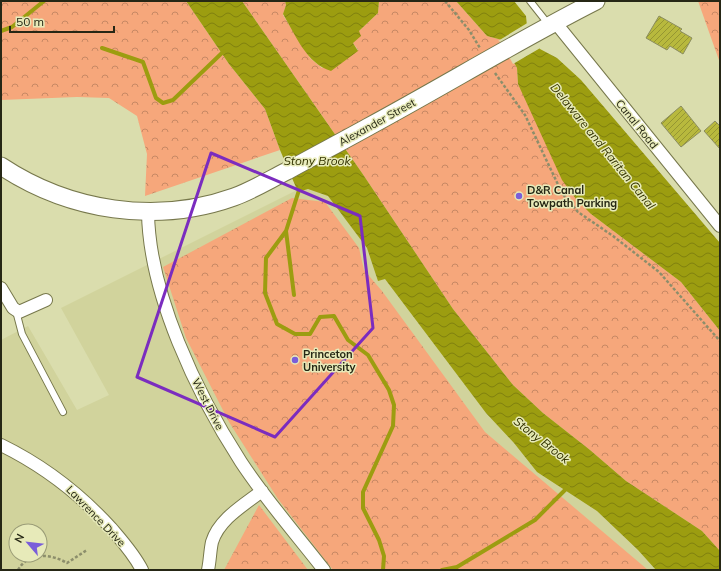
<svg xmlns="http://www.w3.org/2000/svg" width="721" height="571" viewBox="0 0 721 571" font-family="Mulish,sans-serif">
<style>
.built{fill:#d1d39c;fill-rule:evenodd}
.forest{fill:url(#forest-crowns)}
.water{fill:url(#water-waves)}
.pier{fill:#daddad}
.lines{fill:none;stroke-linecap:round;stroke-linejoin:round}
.stream{stroke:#9c9d10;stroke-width:4}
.building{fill:url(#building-hatch);stroke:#8b8d60}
.service-casing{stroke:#77784c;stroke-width:8}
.minor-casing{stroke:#77784c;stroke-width:14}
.secondary-casing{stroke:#77784c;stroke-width:19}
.path{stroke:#8c8e6b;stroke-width:2.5;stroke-dasharray:3 2;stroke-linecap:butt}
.service{stroke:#fff;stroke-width:6}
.minor{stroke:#fff;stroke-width:12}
.secondary{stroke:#fff;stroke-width:17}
.marked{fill:none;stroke:#7b2cbf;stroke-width:3;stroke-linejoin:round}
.poi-dot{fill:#7a5ed9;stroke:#e7eab9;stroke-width:1.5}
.labels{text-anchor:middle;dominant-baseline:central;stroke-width:3;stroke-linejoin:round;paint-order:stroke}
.street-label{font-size:11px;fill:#262715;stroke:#e7eab9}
.poi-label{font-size:11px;font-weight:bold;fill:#262715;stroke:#e7eab9;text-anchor:start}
.water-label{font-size:12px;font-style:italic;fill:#330;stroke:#e7eab9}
</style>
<defs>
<pattern id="forest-crowns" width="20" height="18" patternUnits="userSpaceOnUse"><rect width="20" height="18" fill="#f6a77b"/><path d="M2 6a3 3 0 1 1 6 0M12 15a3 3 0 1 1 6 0" fill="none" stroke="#c78864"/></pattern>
<pattern id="water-waves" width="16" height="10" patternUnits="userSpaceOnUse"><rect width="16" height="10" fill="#9c9d10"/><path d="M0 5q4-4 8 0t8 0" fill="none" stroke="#7f800e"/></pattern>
<pattern id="building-hatch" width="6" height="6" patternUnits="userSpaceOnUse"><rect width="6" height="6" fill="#b8b93d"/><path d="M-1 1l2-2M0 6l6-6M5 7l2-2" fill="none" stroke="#959632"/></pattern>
</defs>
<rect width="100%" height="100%" fill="#daddad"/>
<path class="built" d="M359,159l361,377v34h-719v-230l27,-14 49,84 32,-15 -48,-87zM16,531h24v24h-24z"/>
<path class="forest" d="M1,1h185l43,63 36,45 15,41 -135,46 2,-42 -10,-38 -28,-18 -32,-1 -76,3z
M242,1h43l1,4 -3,10 27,43 12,10 36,-18 -5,-7 6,-12 19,-18 1,-12h77l31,35 15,4 15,28 1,16 73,130 90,68 39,49v220l-18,-20 -76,-50 -36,-31 -47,-37 -30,-28 -60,-76 -91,-136z
M698,1h22v62z
M292,198l33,4 34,46 5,22 18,21 103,141 163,138h-315l-55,-71 -49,-77 -43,-84 -23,-71z
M259,505l49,65h-84z"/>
<path class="water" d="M186,1h56l120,172 91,136 60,76 30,28 47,37 36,31 76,50 18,20v19h-64l-18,-20 -41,-39 -60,-39 -23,-29 -28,-30 -101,-134 -7,2 -11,-33 -39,-52 -20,-7 -10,3 -18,-42 -15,-41 -36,-45z
M285,1h94l-1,12 -19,18 2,5 -8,7 5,8 -27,20c-25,-8 -35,-35 -48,-57l3,-9z
M456,1h58l12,15 1,10 13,23 17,9 24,22 139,163v88l-39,-49 -90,-68 -15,-15 -14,-19 -44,-96 -1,-16 -15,-28 -15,-4z"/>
<path class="pier" d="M529,22l13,25 -29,17 -12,-22 -3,-1z"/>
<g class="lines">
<path class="stream" d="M1,31l11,-4 32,-26
M102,48l41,14 13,36 7,5 10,-3 51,-49
M300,187l-14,44 -20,27 -1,35 12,31 18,10h15l10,-17 14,-1 14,24 20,15 21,35 5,15 -1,21 -30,66v16l16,32 5,16 -1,14
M286,231l8,64
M442,570l15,-3 78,-47 33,-33"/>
</g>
<path class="building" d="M659,16l23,13 -2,2 12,7 -9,16 -13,-8 -3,4 -21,-12z
M681,106l20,25 -20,16 -20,-24z
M715,121l5,5v23l-16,-18z"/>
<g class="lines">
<g class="service-casing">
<path id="service" d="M530,1l19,24
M16,311l6,23 41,78"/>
</g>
<g class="minor-casing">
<path id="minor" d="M555,22l165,204
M148,212c1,82 49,182 93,250 25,38 55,72 83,108
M1,288l12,20 6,4 27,-12
M1,445c43,21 78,48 110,83 11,13 23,26 31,42
M208,570c2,-9 2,-19 4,-28 7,-23 32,-37 50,-51"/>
</g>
<g class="secondary-casing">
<path id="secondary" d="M1,166c68,45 155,59 233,31 19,-7 35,-17 53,-26 27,-15 54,-29 81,-44 76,-41 151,-87 228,-126"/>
</g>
<path class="path" d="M445,1l24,29 11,18
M495,73l30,42 37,78 16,19 35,24 46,36 61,69
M18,570c11,-19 34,-16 49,-7l20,-13"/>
<use href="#service" class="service"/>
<use href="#minor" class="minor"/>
<use href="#secondary" class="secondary"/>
</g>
<path class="marked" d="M211,153l149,63 13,112 -98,109 -138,-60z"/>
<g class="poi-dot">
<circle cx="519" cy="196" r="4"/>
<circle cx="295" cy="360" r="4"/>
</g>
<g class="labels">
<g class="street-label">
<text transform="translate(377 122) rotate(-29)">Alexander Street</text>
<text transform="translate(637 124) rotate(51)">Canal Road</text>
<text transform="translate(208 404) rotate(63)">West Drive</text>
<text transform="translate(96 516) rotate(46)">Lawrence Drive</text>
</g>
<g class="poi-label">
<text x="527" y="190">D&amp;R Canal<tspan x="527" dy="13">Towpath Parking</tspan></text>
<text x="303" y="354">Princeton<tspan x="303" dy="13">University</tspan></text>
</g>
<g class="water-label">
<text transform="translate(603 146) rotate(51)">Delaware and Raritan Canal</text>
<text x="317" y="160">Stony Brook</text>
<text transform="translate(542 440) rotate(38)">Stony Brook</text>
</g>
</g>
<rect width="721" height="571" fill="none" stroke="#262715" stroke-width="4"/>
<g transform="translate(28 543) rotate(298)"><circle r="19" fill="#e7eab9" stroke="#9a9c77"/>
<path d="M0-3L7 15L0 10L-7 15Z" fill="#7a5ed9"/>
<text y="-6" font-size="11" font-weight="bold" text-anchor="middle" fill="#262715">N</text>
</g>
<path d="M10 26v6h104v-6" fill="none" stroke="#262715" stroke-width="2"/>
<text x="16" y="26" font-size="12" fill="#262715" stroke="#e7eab9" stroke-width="3" paint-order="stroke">50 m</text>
</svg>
